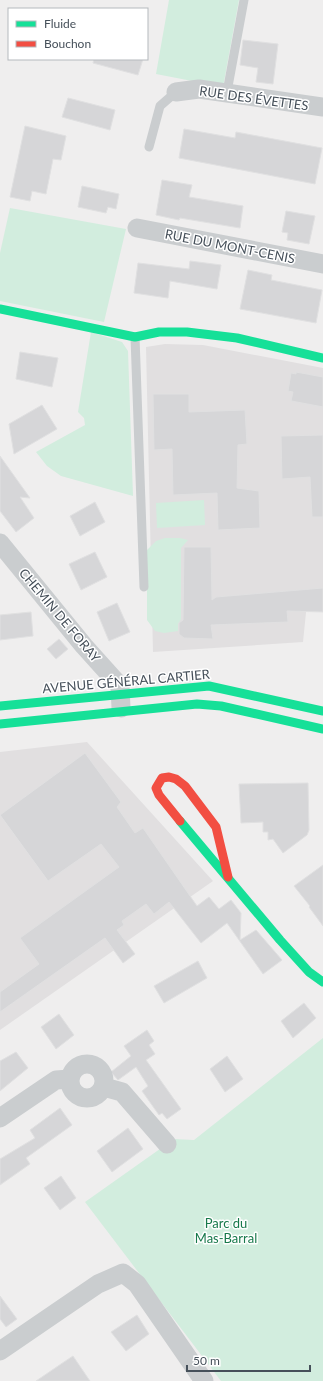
<svg xmlns="http://www.w3.org/2000/svg" width="323" height="1381" viewBox="0 0 323 1381" font-family="Lato,sans-serif">
<style>
.education{fill:#e1dfe0}
.green{fill:#d2edde}
.building{fill:#d6d6d8;stroke:#e0e0e1}
.lines{fill:none;stroke-linecap:round;stroke-linejoin:round}
.lane{stroke:#cacdcf;stroke-width:9}
.street{stroke:#cacdcf;stroke-width:19}
.fast{stroke:#16e098;stroke-width:9}
.jam{stroke:#f24e42;stroke-width:9}
.labels{text-anchor:middle;dominant-baseline:central;stroke-width:3;stroke-linejoin:round;paint-order:stroke}
.street-label{font-size:13px;fill:#46505a;stroke:#fff}
.park-label{font-size:13px;fill:#18794b;stroke:#fff}
</style>
<rect width="100%" height="100%" fill="#efeeee"/>
<path class="education" d="M165,344l38,1 120,23v223l-15,2 -5,49 -150,10 -7,-305z
M87,742l126,139 -213,149v-278z"/>
<path class="green" d="M169,0h70l-16,87 -67,-13z
M10,208l116,21 -22,93 -104,-21v-48z
M91,332l31,10 6,9 5,145 -72,-20 -14,-10 -11,-14 49,-27 -1,-7 -6,-6z
M204,500l1,25 -48,3 -1,-25z
M165,538h15l8,2 -7,8v71l-3,5v7l-14,2 -9,-2 -8,-11v-70l9,-9z
M323,1038v343h-102l-136,-179 89,-63 20,1z"/>
<path class="building" d="M243,40l35,4 -5,40 -17,-2 2,-14 -18,-3z
M94,59h49l-5,16 -45,-12z
M68,98l47,12 -5,20 -48,-13z
M25,126l41,10 -5,24 -8,-1 -7,35 -14,-3 -2,10 -20,-4z
M184,129l51,9 1,-6 86,16 -7,36 -136,-26z
M162,180l30,5 -3,12 54,9 -3,22 -60,-10 -1,2 -23,-5z
M82,186l37,8 -3,15 -8,-2 -2,6 -28,-6z
M286,211l29,5 -6,28 -22,-4 1,-7 -6,-1z
M190,261l31,4 -4,24 -47,-8 -2,17 -34,-5 4,-30 51,6z
M248,270l24,5 -1,5 51,10 -6,33 -76,-14z
M20,352l38,6 -6,29 -36,-8z
M296,372l27,5v30l-32,-6 2,-9 -5,-1 3,-18 5,1z
M153,394h36v18l56,-2 2,34 -9,1 -1,43 22,3 1,37 -42,2 -1,-37 -44,2 -1,-46 -18,1z
M42,405l15,24 -43,25 -5,-30z
M323,435v82h-11l-2,-40 -28,2 -1,-43z
M0,456l30,42 -10,-1 14,21 -18,14 -16,-21z
M95,502l10,20 -25,14 -10,-20z
M184,547h27l1,53 4,-3 107,-9v24l-36,-1 1,11 -77,3 2,14 -29,-1 -5,-4v-11l4,-3z
M95,552l12,25 -26,13 -12,-26z
M117,603l13,29 -21,9 -12,-29z
M31,612l2,24 -33,4v-25z
M59,639l9,10 -12,10 -9,-10z
M85,753l36,49 -4,5 18,26 8,-5 54,78 12,-9 10,12 12,-9 10,13 -1,27 16,-10 26,30 -19,14 -36,-51 -26,20 -32,-41 -15,12 -8,-10 -24,17 2,4 -7,5 18,24 -12,9 -18,-25 -105,74v-20l39,-28 -19,-26 99,-71 -18,-23 -53,37 -48,-66z
M308,783l1,47 -2,5 -24,18 -10,-14 -5,1v-8h-5v-10l-22,1 -2,-39z
M323,865v61l-14,-19 1,-1 -16,-20z
M198,961l9,17 -43,25 -10,-17z
M304,1003l12,15 -23,20 -12,-17z
M59,1014l15,21 -18,14 -15,-22z
M147,1030l7,11 -5,4 6,9 -9,6 35,49 -14,10 -5,-6 -3,2 -17,-24 6,-5 -12,-19 -18,13 -7,-8 20,-16 -7,-10z
M16,1052l12,16 -28,23v-30z
M227,1056l16,23 -18,13 -15,-23z
M60,1108l12,17 -46,33 4,6 -30,21v-26l35,-21 -5,-8z
M128,1128l15,21 -31,23 -15,-21z
M61,1176l15,22 -16,12 -16,-22z
M0,1296l17,23 -11,8 -6,-8z
M137,1315l12,19 -23,17 -15,-19z
M73,1356l17,25h-54l25,-17z"/>
<g class="lines">
<path class="lane" d="M227,92l17,-92
M149,147l11,-41 16,-14
M135,337l9,250"/>
<path class="street" d="M176,92l23,-3 124,18
M137,228l186,36
M0,543l84,103 36,40 1,22
M70 1081a17 17 0 1 1 34 0a17 17 0 1 1-34 0Z
M104,1087l18,5 45,52
M0,1118l56,-38 14,-1
M0,1351l98,-67 25,-11 14,11 67,97"/>
<path class="fast" d="M0,309l135,28 24,-5h28l50,6 86,20
M0,706l209,-20 114,25
M0,724l197,-20 24,2 102,23
M180,821l100,119 29,32 14,10"/>
<path class="jam" d="M180,821l-21,-26 -3,-7 6,-10 7,-1 7,2 9,7 31,41 12,50"/>
</g>
<g class="labels">
<g class="street-label">
<text transform="translate(254 98) rotate(8)">RUE DES ÉVETTES</text>
<text transform="translate(230 246) rotate(11)">RUE DU MONT-CENIS</text>
<text transform="translate(60 615) rotate(50)">CHEMIN DE FORAY</text>
<text transform="translate(126 681) rotate(-5)">AVENUE GÉNÉRAL CARTIER</text>
</g>
<g class="park-label">
<text x="226" y="1223">Parc du<tspan x="226" dy="15">Mas-Barral</tspan></text>
</g>
</g>
<rect x="8" y="8" width="140" height="52" fill="#ffffff" stroke="#b5b9bd"/>
<rect x="16" y="21" width="20" height="6" fill="#16e098" stroke="#b5b9bd"/>
<text x="44" y="28" font-size="12" fill="#46505a">Fluide</text>
<rect x="16" y="41" width="20" height="6" fill="#f24e42" stroke="#b5b9bd"/>
<text x="44" y="48" font-size="12" fill="#46505a">Bouchon</text>
<path d="M187 1365v6h123v-6" fill="none" stroke="#46505a" stroke-width="2"/>
<text x="193" y="1365" font-size="12" fill="#46505a" stroke="#ffffff" stroke-width="3" paint-order="stroke">50 m</text>
</svg>
